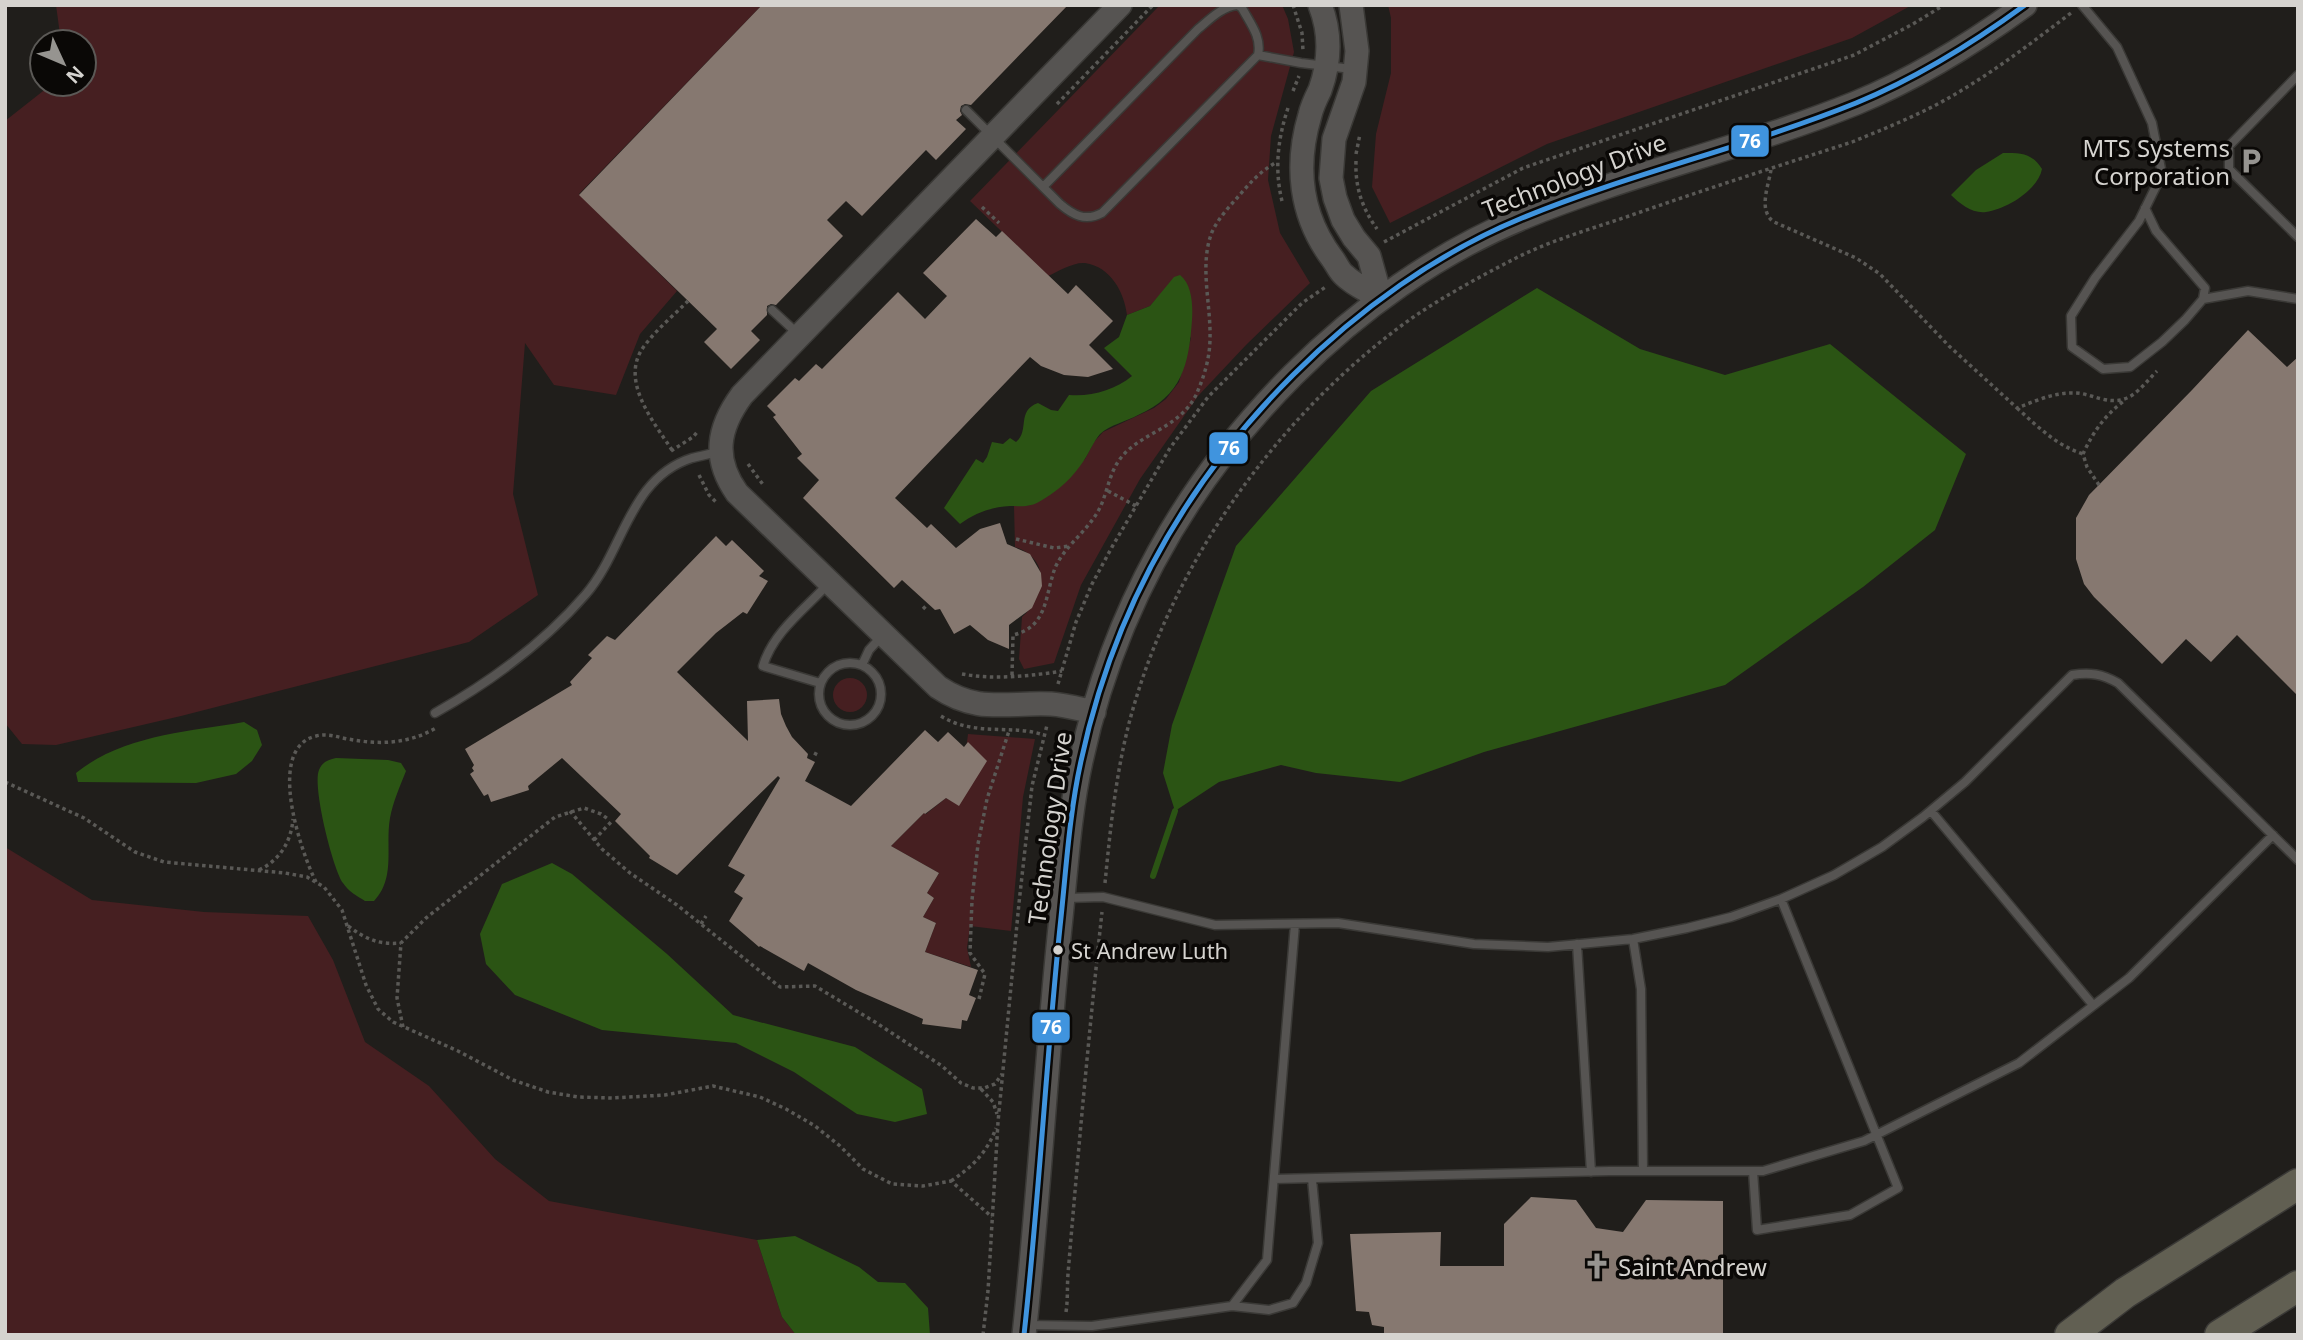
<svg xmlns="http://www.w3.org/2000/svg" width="2303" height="1340" viewBox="0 0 2303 1340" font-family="'Noto Sans',sans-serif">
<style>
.green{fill:#461f21}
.water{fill:#2b5414}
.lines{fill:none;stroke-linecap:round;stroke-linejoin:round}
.stream{stroke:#2b5414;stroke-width:6}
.building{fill:#867870}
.lane-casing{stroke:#3a3936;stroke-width:11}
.secondary-casing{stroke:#3a3936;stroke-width:26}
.highway-casing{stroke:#3a3936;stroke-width:33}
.path{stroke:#5a5956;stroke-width:3.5;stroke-dasharray:3.5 3.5;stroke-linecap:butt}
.lane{stroke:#565452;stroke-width:8}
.secondary{stroke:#565452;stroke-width:23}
.highway{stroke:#615f52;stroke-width:30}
.bus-1-casing{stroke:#0a0806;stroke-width:10}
.bus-1{stroke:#4094de;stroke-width:5}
.bus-dot{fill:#d5d3cf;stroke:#0a0806;stroke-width:2.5}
.labels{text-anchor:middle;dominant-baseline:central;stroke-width:7;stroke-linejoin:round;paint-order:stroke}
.bus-label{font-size:22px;fill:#d5d3cf;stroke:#0a0806;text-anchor:start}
.poi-label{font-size:24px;fill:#d5d3cf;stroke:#0a0806;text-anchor:end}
.street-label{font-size:24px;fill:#d5d3cf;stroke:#0a0806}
.line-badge{stroke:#0a0806;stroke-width:2.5}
.badge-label{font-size:19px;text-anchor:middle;font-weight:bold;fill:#fff}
</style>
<rect width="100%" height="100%" fill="#201e1b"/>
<path class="green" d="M56,5h706l-183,189 98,97 -37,43 -24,61 -62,-10 -29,-42 -12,151 25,101 -69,47 -288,74 -125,29 -34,-1 -17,-21v-602l47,-37h32v-42h-23z
M1160,5h122l6,14 6,33 -23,84 -3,44 12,53 30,50 -64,62 -48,51 -58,83 -59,106 -27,78 -30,6 -5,-10 3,-42c24,-22 29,-58 -7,-70l-1,-41 17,-1 54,-46 9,-17 9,-10 51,-24 12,-9 13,-17 12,-44 -33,-41 -8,9 -23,9c-3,-23 -16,-48 -42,-52 -12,-1 -26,8 -37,13l-78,-75z
M1388,5h524l-60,33 -305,106 -157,79 -18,-36 4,-53 15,-61v-55z
M833 695a17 17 0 1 1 34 0a17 17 0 1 1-34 0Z
M968,734l67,5 -12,58 -12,134 -41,-5 -3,22 4,19 -46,-15 11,-29 -13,-6 11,-19 -7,-5 12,-20 -48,-27 33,-33 2,1 20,-16 13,7z
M5,847l87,53 112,12 104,4 25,44 32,82 64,44 66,73 54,42 208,39 25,77 14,18h-791z"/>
<path class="water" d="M2003,153c18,0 29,0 39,16 -4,21 -35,40 -56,43 -13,2 -26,-8 -35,-17l25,-25z
M1180,275c12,9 13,30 12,45 -3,44 -10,76 -54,95 -11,6 -28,10 -38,19 -6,7 -9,15 -14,23 -8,14 -22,29 -36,38 -5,3 -13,9 -19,10 -6,2 -15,1 -21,1 -19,1 -35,7 -50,18l-16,-16 32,-49 7,4 4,-6 5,-15 11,2 7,-6 6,4c14,-12 0,-31 22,-39l13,7 7,1 11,-16c22,2 46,-5 63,-19l-28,-28 15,-11 8,-22 23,-9 24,-29z
M1537,288l103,61 85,26 105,-31 136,110 -31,76 -72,57 -138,98 -241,67 -84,30 -84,-9 -35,-8 -62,17 -44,29 -12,-38 9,-48 64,-179 135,-155z
M244,722l13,8 5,15 -10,16 -16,13 -40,9 -118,-1 -2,-9c47,-38 111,-41 168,-51z
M336,758l52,2 13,3 5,8c-6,15 -13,31 -16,47 -5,29 6,60 -16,83h-9c-8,-5 -17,-10 -22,-18 -10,-14 -31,-97 -24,-113 3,-8 9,-10 17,-12z
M552,863l20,11 95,80 66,61 122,32 67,42 5,25 -32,8 -38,-8 -63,-42 -58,-29 -134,-13 -87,-35 -29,-31 -6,-30 22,-50z
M795,1236l64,31 19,15 27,1 23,25 2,27h-134l-14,-18 -25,-77z"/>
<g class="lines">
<path class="stream" d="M1153,876l22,-65"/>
</g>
<path class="building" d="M762,5h306l-97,100 -6,-1 -4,2 -1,5 2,4 -6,5 10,9 -30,31 -10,-10 -64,66 -16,-15 -19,19 16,16 -67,69 -5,-1 -4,2v9l-16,16 9,9 -29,29 -27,-27 13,-13 -138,-134z
M976,219l20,18 6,-6 66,63 8,-9 37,36 -24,24 24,24 -25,8 -24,-2 -23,-9 -11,-9 -135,141 32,30 4,-4 25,24 24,-19 20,-6 7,21 23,10 11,19 1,13 -10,22 -23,17v24l-21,-9 -18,-15 -16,9 -14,-25 -5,1 -33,-30 -8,8 -91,-90 16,-18 -22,-22 5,-4 -29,-37 3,-2 -9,-9 28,-28 4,3 17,-17 6,5 76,-77 27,27 22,-23 -24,-23z
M2248,330l39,37 11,-10v339l-61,-61 -26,27 -25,-23 -24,25 -68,-67 -10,-13 -8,-25v-41l13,-23 103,-105z
M716,536l10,10 6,-6 32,31 -5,5 9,5 -21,33 -4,-2 -27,21 -39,39 71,69 -1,-40 32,-2 2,15 5,12 6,11 16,17 -1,4 8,4 -10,19 46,25 74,-76 13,12 10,-10 16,15 4,-5 19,19 -28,45 -13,-8 -21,16 -1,-1 -33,33 48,27 -12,20 7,5 -11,19 13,6 -11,29 53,18 -9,25 7,3 -9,23 -5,-1 -1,9 -39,-5 1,-5 -67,-29 -48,-27 -4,8 -44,-25 -1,1 -30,-26 14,-23 -9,-6 11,-17 -17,-9 52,-88 -2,-2 -101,99 -28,-17 1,-2 -35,-35 6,-7 -59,-56 -34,28 1,4 -38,12 -3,-8 -4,2 -14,-22 4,-3 -2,-3 2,-3 -9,-16 107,-64 -2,-3 22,-24 -4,-3 19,-19 8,4z
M1531,1197l45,3 20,28 27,4 23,-32 77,1v134h-339v-8l-12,-2 -3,-13 -13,-1 -6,-77 91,-2 -1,34h64v-42z"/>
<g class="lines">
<g class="lane-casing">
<path id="lane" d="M1238,5l4,3c8,15 20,29 16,47
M2082,5l35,42 35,76 10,51 -23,47 -44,57 -24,38 1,31 31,22 27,-2 32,-25 23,-22 18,-21 2,-11 -49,-57 -11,-23
M2298,75l-69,71v23l69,68
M966,110l94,94c13,11 25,18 42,9l156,-158 43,8 51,6
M1043,187l155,-158c11,-9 23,-22 39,-24
M2203,299l45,-8 50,8
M772,310l26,24
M819 694a31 31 0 1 1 62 0a31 31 0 1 1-62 0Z
M862,665l7,-15 12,-13
M820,683l-57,-17c10,-34 42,-57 65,-82
M435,713c57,-32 108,-69 151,-119 38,-44 43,-116 106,-136 8,-2 18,-4 26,-6
M1931,811l162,194
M1066,898l37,-1 112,28 123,-2 136,21 74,3 85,-8 54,-11 44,-11 50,-18 53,-24 48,-28 41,-30 42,-35 107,-107c18,-3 30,-1 46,8l180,177
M1633,939l8,50 2,182
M1577,944l14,228
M1753,1171l4,59 93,-15 48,-27 -117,-289
M1274,1179l336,-8h153l101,-30 155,-78 110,-85 144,-143
M1232,1306l37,4 24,-7 13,-20 12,-40 -6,-64
M1028,1325l64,1 140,-20 35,-46 28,-336"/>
</g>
<g class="secondary-casing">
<path id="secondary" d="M1320,5c11,28 10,57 0,85 -4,8 -8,16 -10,25 -15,50 -10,100 22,143 4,5 7,13 12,17 10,10 25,16 37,24
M1351,5l6,46 -3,31 -20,57 -3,39 4,20 8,22 11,18 15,18 12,43
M1094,712c-14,-3 -29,-7 -43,-8 -45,-2 -73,10 -113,-17l-201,-194c-24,-34 -20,-64 5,-98l378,-390
M1024,1335c15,-136 22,-272 36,-408 6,-55 9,-112 21,-166 32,-149 105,-279 212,-386 65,-65 144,-122 229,-157 109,-45 225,-71 334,-115 61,-25 117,-60 169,-98"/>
</g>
<g class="highway-casing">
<path id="highway" d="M2070,1335l55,-42 173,-109
M2220,1335l78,-49"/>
</g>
<path class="path" d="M1293,5l9,28 1,18
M1293,91l6,-15
M1057,104l96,-99
M1356,154l4,-20
M1356,161c-1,26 6,47 21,68
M1771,170c-3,17 -13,41 3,52l82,36 24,16 69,72 68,62c18,-7 38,-16 58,-15 9,0 18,4 27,6 28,7 37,-10 55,-28
M1282,201c-8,-33 -4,-64 7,-96
M982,207l17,16
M1384,242l139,-74 331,-113 59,-31 31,-19
M2017,408c21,19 39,37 66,46
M672,450c-19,-29 -54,-71 -27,-105 12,-16 29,-30 43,-44
M671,451l22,-14 5,-6
M748,464l16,22
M699,475l10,20 8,8
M2099,485l-12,-18 -4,-13c10,-22 22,-39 41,-53
M1108,491l28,15
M1016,539l38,9 15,-2
M923,609l5,-5
M962,674c32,6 69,2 100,-3
M1012,675l1,-40c35,-8 32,-40 42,-67 9,-21 30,-35 42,-55 10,-16 11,-38 23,-54 19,-26 59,-30 76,-64 8,-18 14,-37 14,-57 1,-34 -11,-73 2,-106 6,-13 16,-24 25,-34 12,-14 23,-27 40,-36
M1058,684l18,-62 16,-38 20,-37 58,-99 38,-51 94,-94 25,-17
M941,716c33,21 71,8 103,19
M814,753l6,3
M5,782l79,36 51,34 29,10 121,11 22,4 17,10 18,23 24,75 12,24 15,13 65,29 55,29 35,12 30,5 34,1 53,-3 48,-9 47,11 26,12 29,17 25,20 23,23 29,15 31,2 28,-5 41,36
M570,811l32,38 28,24 47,32 103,82 35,-1 60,36 67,44 19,17 12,5h11l11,-4 7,-10
M594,840l17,-18
M259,870c21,-10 32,-28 34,-51
M316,882c-15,-30 -51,-134 0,-146 11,-3 21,1 32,3 32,6 60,5 88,-11
M1105,883c6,-61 12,-122 30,-181 44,-149 150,-294 277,-384 32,-22 69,-42 104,-60 36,-18 75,-29 113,-42 74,-26 149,-50 223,-74 27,-11 54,-22 80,-35 50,-26 94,-60 139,-94
M701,924l5,-8
M348,926c18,13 30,19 53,17
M979,999l6,-25 -15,-21 2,-53 6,-56 9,-45 22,-68
M403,1027l-6,-29 4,-55 25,-25 129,-101 29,-9 17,6 7,5
M981,1089l12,13 4,12
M951,1181c21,-14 36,-28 45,-53
M1066,1312c2,-13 1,-25 2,-38 10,-121 21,-242 34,-362
M983,1335l5,-44 10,-169 21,-219 13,-117 15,-61"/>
<use href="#lane" class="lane"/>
<use href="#secondary" class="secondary"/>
<use href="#highway" class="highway"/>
<g class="bus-1-casing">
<path id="bus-1" d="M1024,1335c15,-136 22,-272 36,-408 6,-55 9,-112 21,-166 32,-149 105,-279 212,-386 65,-65 144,-122 229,-157 109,-45 225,-71 334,-115 61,-25 117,-60 169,-98"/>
</g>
<use href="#bus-1" class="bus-1"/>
</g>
<defs>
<g id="parking-bare" transform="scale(2.1)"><path d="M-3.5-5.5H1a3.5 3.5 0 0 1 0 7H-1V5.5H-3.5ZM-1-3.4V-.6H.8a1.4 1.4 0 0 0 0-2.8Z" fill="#969490" stroke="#0a0806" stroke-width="2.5" paint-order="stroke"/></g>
<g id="church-bare" transform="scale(2.1)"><path d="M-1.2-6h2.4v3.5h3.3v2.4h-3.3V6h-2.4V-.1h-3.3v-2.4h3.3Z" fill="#969490" stroke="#0a0806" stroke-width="2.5" paint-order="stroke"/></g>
</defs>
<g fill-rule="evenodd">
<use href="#parking-bare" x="2251" y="161"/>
<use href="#church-bare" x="1597" y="1266"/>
</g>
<circle class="bus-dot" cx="1058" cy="950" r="6"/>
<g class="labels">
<g class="bus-label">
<text x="1071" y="950">St Andrew Luth</text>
</g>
<g class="poi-label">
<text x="2230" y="147">MTS Systems<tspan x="2230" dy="28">Corporation</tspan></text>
<text x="1618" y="1266" text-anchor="start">Saint Andrew</text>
</g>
<g class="street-label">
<text transform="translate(1574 175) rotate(-21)">Technology Drive</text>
<text transform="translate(1049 828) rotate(-82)">Technology Drive</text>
</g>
</g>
<g class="line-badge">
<rect x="1730" y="124" width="40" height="34" rx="7" fill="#4094de"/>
<rect x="1208" y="431" width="41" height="34" rx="7" fill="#4094de"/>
<rect x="1031" y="1011" width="40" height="33" rx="7" fill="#4094de"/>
</g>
<g class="badge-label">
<text x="1750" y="148">76</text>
<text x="1229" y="455">76</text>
<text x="1051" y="1034">76</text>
</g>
<rect width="2303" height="1340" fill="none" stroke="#d5d3cf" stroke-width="14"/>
<g transform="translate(63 63) rotate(134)"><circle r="33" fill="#0a0806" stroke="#5b5956" stroke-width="2"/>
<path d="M0-5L12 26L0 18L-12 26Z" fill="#969490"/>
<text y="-10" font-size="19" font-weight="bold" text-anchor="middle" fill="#d5d3cf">N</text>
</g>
</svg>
